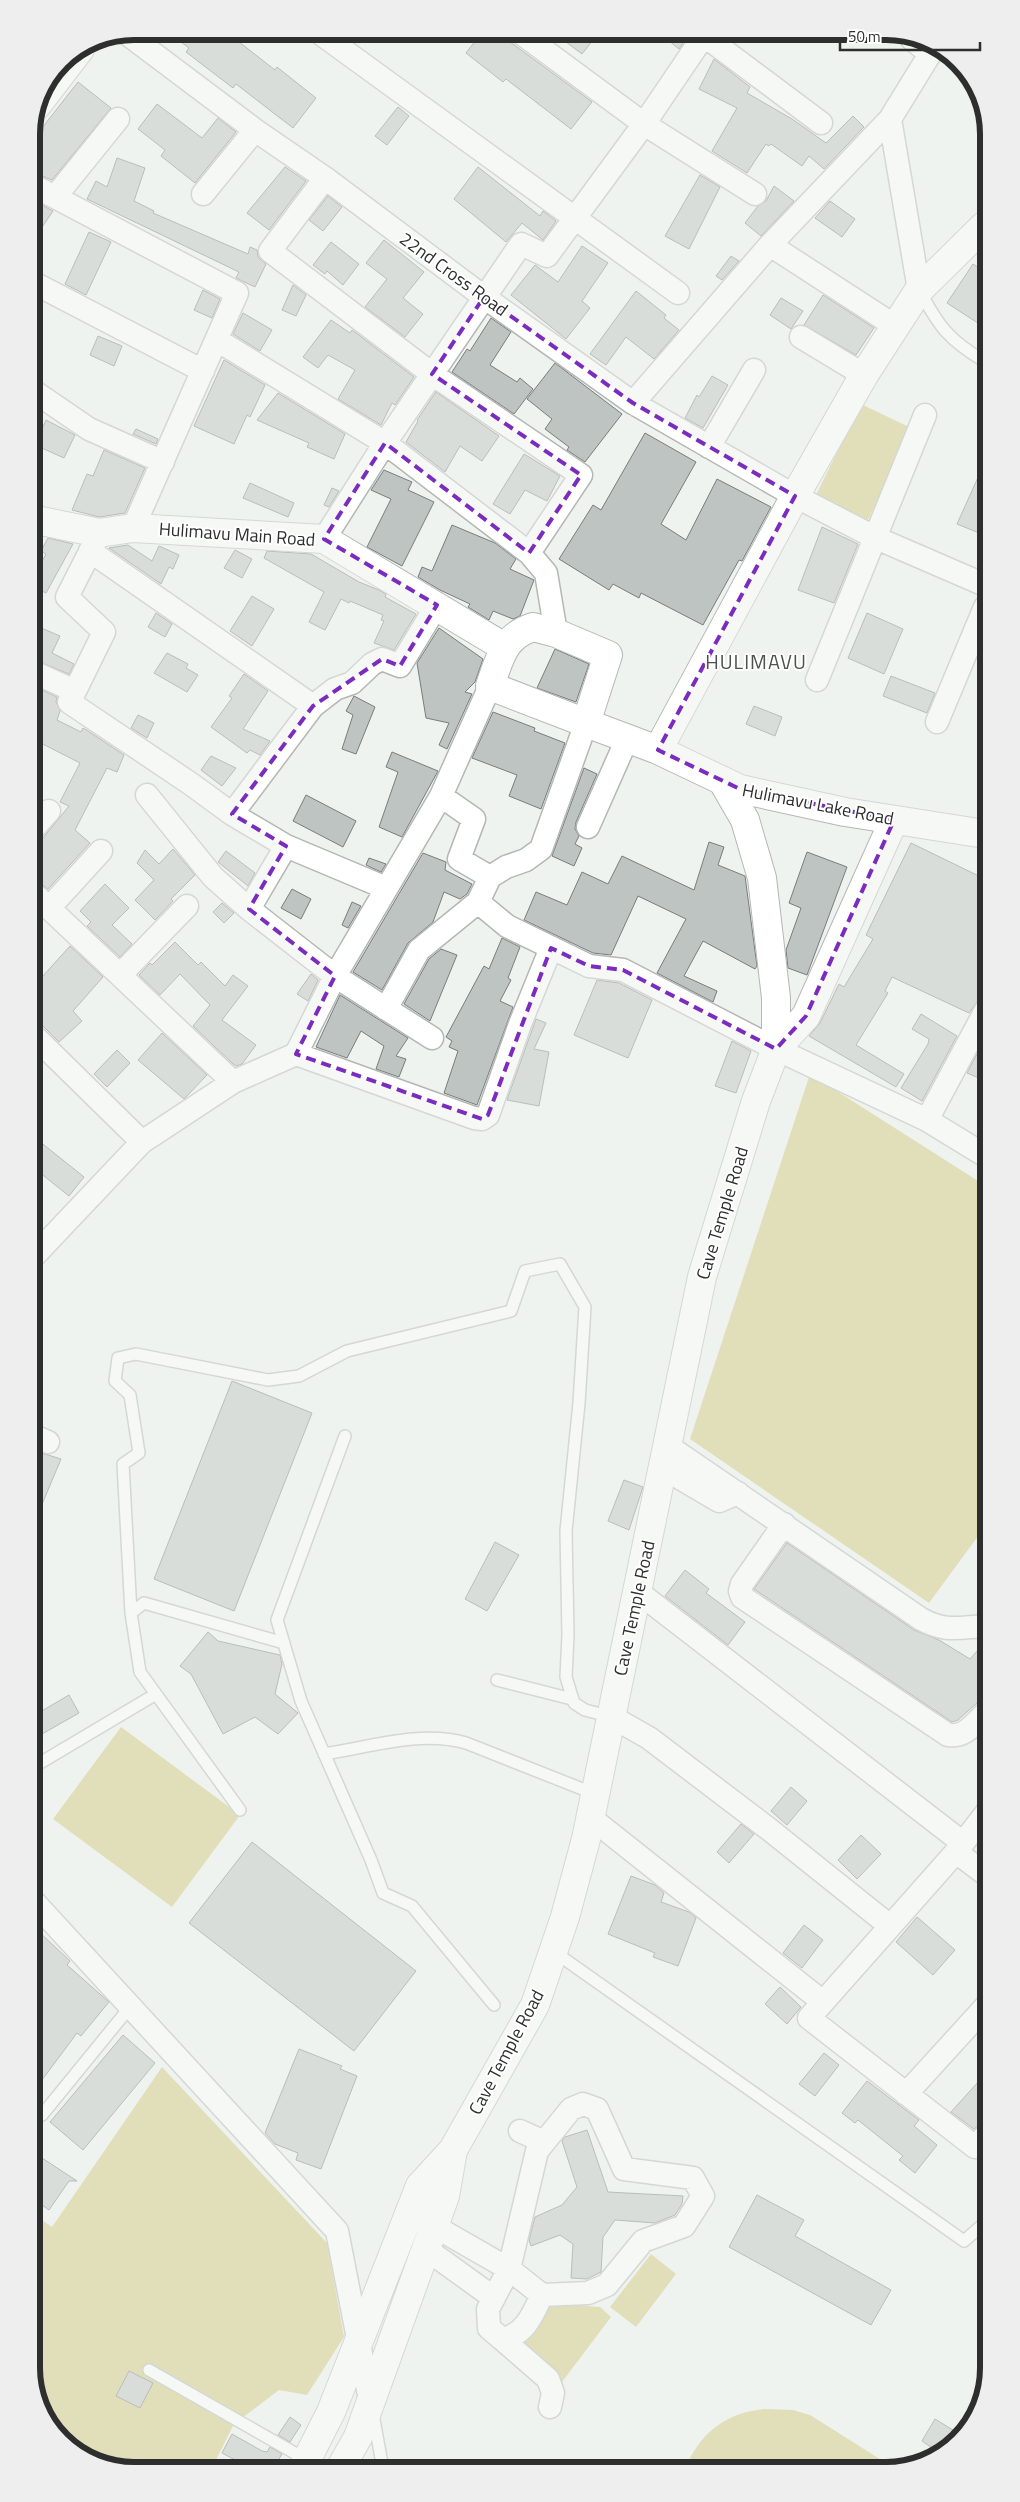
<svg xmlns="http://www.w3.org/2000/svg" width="1020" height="2502" viewBox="0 0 1020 2502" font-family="'Titillium Web',sans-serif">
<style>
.green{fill:#d1c778}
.building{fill:#bec4c2;stroke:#797d7c}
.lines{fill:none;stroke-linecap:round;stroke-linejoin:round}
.lane-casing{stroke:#b4b8b5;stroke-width:14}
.street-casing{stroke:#b4b8b5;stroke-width:25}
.secondary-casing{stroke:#b4b8b5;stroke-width:30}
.lane{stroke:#fff;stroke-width:11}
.street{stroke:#fff;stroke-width:22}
.secondary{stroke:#fff;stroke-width:28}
.marked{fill:none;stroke:#7b2cbf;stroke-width:4;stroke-dasharray:10 6;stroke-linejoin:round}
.labels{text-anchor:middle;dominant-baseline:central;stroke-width:4;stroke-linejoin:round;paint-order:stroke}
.street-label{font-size:18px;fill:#2d2e2d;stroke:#fff}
.quarter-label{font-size:20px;letter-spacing:1px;fill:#4e514e;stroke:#fff}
.rim{fill:none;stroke:#2d2e2d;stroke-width:6}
</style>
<rect width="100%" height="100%" fill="#eff3ef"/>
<path class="green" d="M861,404l50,24 -43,92 -52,-25z
M810,1074l176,112 1,338 -58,79 -239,-164z
M121,1727l119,88 -68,92 -119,-88z
M162,2067l165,176 17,94 -37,58 -28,-5 -45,34 -23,46 -84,1 -56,-22 -34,-48 -1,-185 16,11z
M651,2254l25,20 -40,53 -26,-20z
M551,2303l49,4 11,10 -49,65 -47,-37z
M764,2409l29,1 17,5 81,51 -205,1c15,-35 40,-54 78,-58z"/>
<path class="building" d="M167,31h58l50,39 2,-3 39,31 -23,30 -57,-44 -3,4 -47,-36 3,-4z
M483,31h21l6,11 82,60 -21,27 -65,-50 -3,3 -37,-29z
M574,31h26l-18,23 -16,-12z
M657,31h28l2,6 -8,12z
M714,59l36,28 -3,6 45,26 34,24 27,-27 11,11 -40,42 -15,-13 -7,10 -31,-22 -2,2 -3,-2 -19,29 -35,-22 25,-43 -38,-19z
M78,82l33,26 -59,72 -20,-8 -1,-30z
M157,104l45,34 16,-20 18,14 -41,51 -34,-27 4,-6 -27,-21z
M398,107l11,9 -22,29 -12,-9z
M117,158l28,10 -11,33 20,10 -1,2 95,41 2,-7 7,3 1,7 8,7 -11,23 -19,-9 3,-6 -152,-73 9,-18 11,6z
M285,167l21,14 -37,49 -22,-17z
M478,167l62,49 3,-5 13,10 -13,19 -21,-17 -16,19 -52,-43z
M700,175l20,12 -31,62 -24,-13z
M774,186l20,15 -33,35 -16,-13 13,-17 8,-5z
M328,196l14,11 -19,24 -14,-11z
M32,200l21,11 -21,31z
M830,201l25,18 -13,18 -27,-19z
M89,232l22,10 -25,53 -21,-11z
M384,240l40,32 -21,26 20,16 -18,23 -40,-30 22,-28 -21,-16z
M331,242l28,22 -16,21 -16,-14 -2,3 -12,-9z
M582,246l26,17 -26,38 8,7 -24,31 -55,-44 24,-30 23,17z
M731,256l8,5 -17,19 -6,-4z
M973,264l11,7v56l-37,-24z
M293,285l13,10 -10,21 -14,-6z
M203,290l17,9 -8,19 -18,-8z
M636,291l30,24 -2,3 15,12 -25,29 -28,-22 -20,28 -16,-11z
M823,295l51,33 -18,27 -52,-30z
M781,298l22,13 -12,18 -21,-14z
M243,313l29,17 -12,21 -27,-17z
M491,318l20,14 -21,33 27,17 3,-4 13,11 -19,25 -62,-42 15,-23 3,2z
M331,320l19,13 2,-3 62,47 -19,28 -3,-2 -11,22 -43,-26 17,-29 -27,-15 -10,13 -15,-11z
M98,336l24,10 -8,20 -24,-11z
M224,360l41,25 -15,32 -3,-2 -13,29 -40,-18z
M555,363l67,51 -37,48 -18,-12 2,-3 -24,-18 7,-10 -25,-20z
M712,376l16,9 -25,43 -18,-10 12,-23 2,2z
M436,392l63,44 -17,25 -22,-15 -15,26 -39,-30 12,-21 -1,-1z
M278,393l67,41 -11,25 -27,-12 2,-4 -52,-23z
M46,420l29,15 -11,23 -29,-13z
M136,429l22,10 -2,5 -23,-10z
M645,433l51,29 -35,62 25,16 31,-61 54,28 -29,54 -3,-1 -36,65 -62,-32 -2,5 -26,-14 -4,6 -50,-31 34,-54 8,5z
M104,450l41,18 -20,45 -26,4 -27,-7 15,-36 6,2z
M524,454l36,22 -13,25 -22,-11 -15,24 -17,-10z
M984,464v71l-27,-11z
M384,470l28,12 -4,8 26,12 -32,64 -35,-19 24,-48 -20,-9z
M250,483l44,20 -6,14 -45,-19z
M332,488l7,3 -10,16 -5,-2z
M452,525l43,18 21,16 -6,10 24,11 -14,36 -7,3 -20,-8 -4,9 -21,-13 2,-3 -30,-14 -22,-13 4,-10 10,4z
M822,527l36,17 -24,59 -36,-13z
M48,538l25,6 -27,49 -14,-7v-6l14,-26 -5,-3z
M128,545l24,16 7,-15 20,9 -6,14 -4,-2 -8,17 -52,-36z
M235,550l17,9 -10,19 -18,-10z
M267,551l44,3 48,28 20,8 7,4 -1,3 31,17 -22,36 -20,-7 10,-22 -3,-1 2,-5 -33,-14 -1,2 -8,-4 -16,31 -16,-8 15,-30 -60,-34z
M252,596l22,13 -22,37 -22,-15z
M156,613l16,11 -7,13 -17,-10z
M867,613l36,16 -19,45 -36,-16z
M39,627l21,9 -8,17 22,11 -5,10 -36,-15v-17z
M439,628l44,31 -8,23 -10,10 7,2 -25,55 -8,-4 10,-22 -23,-5 -9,-55z
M555,649l34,15 -13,38 -39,-14z
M167,653l21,11 -2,4 12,7 -11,17 -33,-19z
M244,674l24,17 -25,38 27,12 -10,14 -10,-5 -3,3 -36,-26 21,-29 -3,-2z
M891,676l44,17 -8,20 -44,-17z
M33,686l24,11 -1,5 4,9 -3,9 24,12 2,-4 5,3 36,24 -7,17 -10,-4 -32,62 15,13 -42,46 -15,-11v-36l10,-4 26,-32 -9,-4 20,-39 -47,-24z
M354,696l21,11 -19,47 -14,-5 11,-34 -7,-4z
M754,706l28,11 -7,19 -29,-12z
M493,712l42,16 -1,3 31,12 -24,66 -32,-13 8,-21 -45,-17z
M138,715l16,8 -7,15 -16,-10z
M392,752l46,19 -36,66 -23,-10 19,-55 -12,-5z
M211,756l25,12 -14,18 -21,-16z
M584,768l13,6 -21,48 -1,7 4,7 -4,8 7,4 -8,18 -22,-10z
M306,795l50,26 -13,26 -50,-26z
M709,842l15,5 -6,18 27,11 12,90 -2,3 -52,-28 -19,35 33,15 -4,11 -56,-29 29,-54 -48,-23 -27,59 -18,-2 -69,-33 12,-28 31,13 15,-33 26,12 14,-28 72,34z
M911,843l74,36 1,118 -7,2 -10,14 -77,-36 -7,14 3,2 -32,52 48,29 -8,13 -87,-51 11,-13 19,-39 5,3 29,-48 -7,-4z
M173,849l22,26 -24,24 2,2 -18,19 -20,-20 19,-20 -17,-17 8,-13 14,14z
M226,851l29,22 -7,13 -30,-24z
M807,852l40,15 -40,108 -19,-7 -2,-18 15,-42 -12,-5z
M423,853l23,9 -1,8 27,14 -5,10 -7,5 -16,-7 -11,30 -25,21 -26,47 -29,-18z
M369,858l17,6 -5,8 -15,-7z
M105,884l24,24 -17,17 20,19 -12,13 -33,-31 4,-4 -11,-11z
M292,889l19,10 -10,20 -20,-11z
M352,902l9,4 -13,22 -6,-3z
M222,903l12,10 -10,10 -11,-11z
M502,938l18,9 -12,31 3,2 -11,21 13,6 -36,98 -33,-12 14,-42 -9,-4 3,-6 -6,-4 38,-71 5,3z
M175,942l23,23 3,-3 24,24 8,-11 15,11 -26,34 34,25 -14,19 -6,2 -4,-3 -39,-37 17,-21 -30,-31 -20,21 -21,-20 11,-12 2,2z
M70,946l33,31 -30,34 9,10 -23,21 -16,-16 -10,-3v-36z
M441,949l16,6 -27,66 -26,-17 25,-45z
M311,974l7,6 -10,21 -11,-7z
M597,980l22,3 33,17 -24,58 -54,-23z
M340,995l68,43 -12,18 10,3 -7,18 -23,-8 8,-23 -23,-15 -14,27 -31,-11z
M921,1014l36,22 -35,65 -21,-13 27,-44 1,-5 -17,-10z
M536,1019l10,4 -12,26 15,3 -10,54 -32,-6z
M162,1033l45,42 -23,24 -46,-39z
M732,1041l19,10 -15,42 -21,-7z
M117,1050l13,13 -23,24 -13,-13z
M977,1054l9,4v23l-19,-8z
M34,1137l50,40 -15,19 -35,-28z
M232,1381l80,32 -78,198 -80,-32z
M38,1452l23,7 -26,62 -1,-61z
M624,1480l19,7 -14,43 -21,-9z
M495,1542l24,13 -32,56 -22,-12z
M787,1543l127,87 25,10 31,19 17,-19v57l-9,5 -20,18 -6,2 -198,-133z
M685,1570l24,19 -3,4 39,29 -17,23 -63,-49z
M208,1632l10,9 62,14 2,9 -7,30 23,19 -20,21 -23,-17 -32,17 -32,-60 -11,-8z
M69,1695l10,18 -44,25v-23z
M791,1787l16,14 -20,24 -16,-14z
M741,1824l13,10 -25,29 -12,-11z
M861,1835l20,19 -24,25 -19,-19z
M252,1842l164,129 -62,80 -165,-128z
M631,1876l24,9 9,8 -3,9 28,10 7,6 -18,48 -25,-9 2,-4 -47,-19z
M917,1917l38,33 -22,25 -37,-33z
M804,1925l19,15 -21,28 -19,-15z
M36,1929l34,32 -3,4 42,37 -28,34 -4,-3 -41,55z
M780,1987l21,20 -14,17 -22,-20z
M123,2035l32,28 -72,87 -33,-28z
M299,2049l43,17 -2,3 17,7 -36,93 -25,-9 2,-7 -23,-9 -10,-11z
M824,2053l15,12 -24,31 -16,-12z
M867,2081l52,39 -5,6 23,19 -22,28 -16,-13 4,-4 -45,-36 -3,3 -13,-10z
M979,2081l9,8v31l-4,1 -10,8 -23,-17z
M587,2130l21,62 75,4 -1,8 -7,11 -20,8 -40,-3 -12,17 -2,35 -14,7 -16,-1 2,-34 -13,-9 -29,11 -2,-6 6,-23 27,-12 15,-18 -15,-46 3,-4z
M36,2154l41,27h-8l-20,29 -13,-9z
M757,2195l47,25 -9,16 96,54 -20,35 -142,-78z
M129,2371l24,12 -13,25 -24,-12z
M290,2417l11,8 -11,17 -12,-7z
M935,2419l26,16 -23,17 -16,-11z
M232,2434l30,17 5,1 3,-5 12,7 -3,5 9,4 -2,6 -32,1 -32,-17z"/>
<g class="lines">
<g class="lane-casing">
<path id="lane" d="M920,291c19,36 29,49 64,70
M345,1436l-68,184 24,81 70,159 12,33 29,13 82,99
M131,1613l-8,-149 16,-11 -9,-58 -15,-14 3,-23 18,-4 132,26 31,-4 48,-25 164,-40 14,-40 35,-7 25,43 -6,96 -13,128 2,104 -2,42 8,26 11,7 27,7
M497,1680l75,19
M324,1754c46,-7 97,-24 142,-11l129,51
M35,1766l121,-72
M240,1810l-100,-138 -9,-59 13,-10 140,40
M553,1951l411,290 24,-21
M42,2115l88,-108
M149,2370l158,90
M373,2414l10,55"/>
</g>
<g class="street-casing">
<path id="street" d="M317,31l361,262
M518,31l126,93 111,70
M698,31l123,92
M126,33l129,97 70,48 159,119 149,106 162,93 79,41 111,48
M890,119l29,171
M325,178l-55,73 162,123 149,101 -52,78
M32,185l205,108 -104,235
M203,194l52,-64
M55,197l63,-78
M770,245l125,81
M32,282l171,89
M801,337l63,38
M217,340l168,103 144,110 17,20 10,60
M32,390l57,39 74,33
M633,403l137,-158 120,-126 40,-65 -18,-15
M709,447l45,-77
M324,539l61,-96 136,-199 26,12 97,-132 63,-93
M90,551l223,155 -81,108
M33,672l42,19 -6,11 122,82 41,30 54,32 -37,63
M817,680l108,-265
M75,691l29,-59 -37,-35 30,-59
M313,706l22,-17 17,-6 20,-19 10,-5 18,7 37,-61
M937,722l48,-115
M147,795l66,82 36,32 86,67 -39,78
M441,796l33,23 -15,40 31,18
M588,827l39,-88
M33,829l16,-18
M286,846l100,42
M33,893l200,189
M478,902l29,24 82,40 34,4 153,79 151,71 59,36
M49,908l52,-57
M120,975l67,-69
M386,1009l33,-59 59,-48 12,-25 16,-10 20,-7 15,-11 45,-126
M34,1036l108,106
M432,1038l-97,-62 106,-180 49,-110
M927,1120l59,-110
M34,1256l108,-114 91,-60 63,-28 178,64 8,1 6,-4 32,-91 31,-76
M34,1436l14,6
M668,1446l253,173c25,14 39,8 66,7
M663,1468l56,33 19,-8
M784,1524l-42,60 -2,7 2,6 206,138c18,3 27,-13 39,-23
M638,1592l325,251
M612,1717l37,21 121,92 120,96
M987,1812l-31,40 -147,166 166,129 13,-14
M591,1818l232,184
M956,1852l32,24
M35,1903l302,328 33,169
M906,2094l82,-90
M583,2104l14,5 27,60 69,9 10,18 -19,30 -41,15 -36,44 -19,8 -46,2c-9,19 -17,40 -40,44l-13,-11 -1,-19 21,-40 28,-118 34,-42z
M520,2131l24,11
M434,2226l75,43 33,26
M426,2249l68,49
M502,2339l46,40 5,14 -3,14"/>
</g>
<g class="secondary-casing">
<path id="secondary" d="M37,105l43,-56
M32,519l67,14 34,-5 191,11 180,108
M533,627l23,6 52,22 -22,68 -96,-37c10,-28 13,-49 43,-59z
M586,723l72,27 82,39 105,23 140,22
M658,750l137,-254 69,-121 55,-85 65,-64
M776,1049l30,-33 88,-196
M302,2469l29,-57 89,-226 33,-36 82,-145 30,-88 21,-78 116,-562 54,-176 20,-52v-51l-14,-120 -17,-58 -22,-38
M340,2469l18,-32 87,-241 8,-46"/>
</g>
<use href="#lane" class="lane"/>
<use href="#street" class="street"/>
<use href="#secondary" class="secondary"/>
</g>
<path d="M0 0H1020V2502H0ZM484,297l149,106 162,93 -137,254 82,39 154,31 -88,196 -30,33 -153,-79 -34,-4 -38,-18 -63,167 -6,4 -186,-65 39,-78 -86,-67 37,-63 -54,-32 81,-108 69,-47 18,7 37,-61 -113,-66 61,-96 144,110 52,-78 -149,-101z" fill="#eff3ef" fill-opacity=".55" fill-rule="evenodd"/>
<path class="marked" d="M484,297l149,106 162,93 -137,254 82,39 154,31 -88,196 -30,33 -153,-79 -34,-4 -38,-18 -63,167 -6,4 -186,-65 39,-78 -86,-67 37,-63 -54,-32 81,-108 69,-47 18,7 37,-61 -113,-66 61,-96 144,110 52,-78 -149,-101z"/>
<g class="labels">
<g class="street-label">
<text transform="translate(454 274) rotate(36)">22nd Cross Road</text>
<text transform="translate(237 534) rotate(4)">Hulimavu Main Road</text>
<text transform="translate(818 804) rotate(11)">Hulimavu Lake Road</text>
<text transform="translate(722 1213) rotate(-73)">Cave Temple Road</text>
<text transform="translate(634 1608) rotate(-78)">Cave Temple Road</text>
<text transform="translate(506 2052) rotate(-62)">Cave Temple Road</text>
</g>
<g class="quarter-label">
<text x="756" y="661">HULIMAVU</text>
</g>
</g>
<path d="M0 0H1020V2502H0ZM134 40H886A94 94 0 0 1 980 134V2368A94 94 0 0 1 886 2462H134A94 94 0 0 1 40 2368V134A94 94 0 0 1 134 40Z" fill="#eee" fill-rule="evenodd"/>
<path class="rim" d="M134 40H886A94 94 0 0 1 980 134V2368A94 94 0 0 1 886 2462H134A94 94 0 0 1 40 2368V134A94 94 0 0 1 134 40Z"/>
<path d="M840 42v8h140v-8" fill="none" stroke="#2d2e2d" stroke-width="2.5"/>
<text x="848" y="42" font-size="15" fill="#2d2e2d" stroke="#ffffff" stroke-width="4" paint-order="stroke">50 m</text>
</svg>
